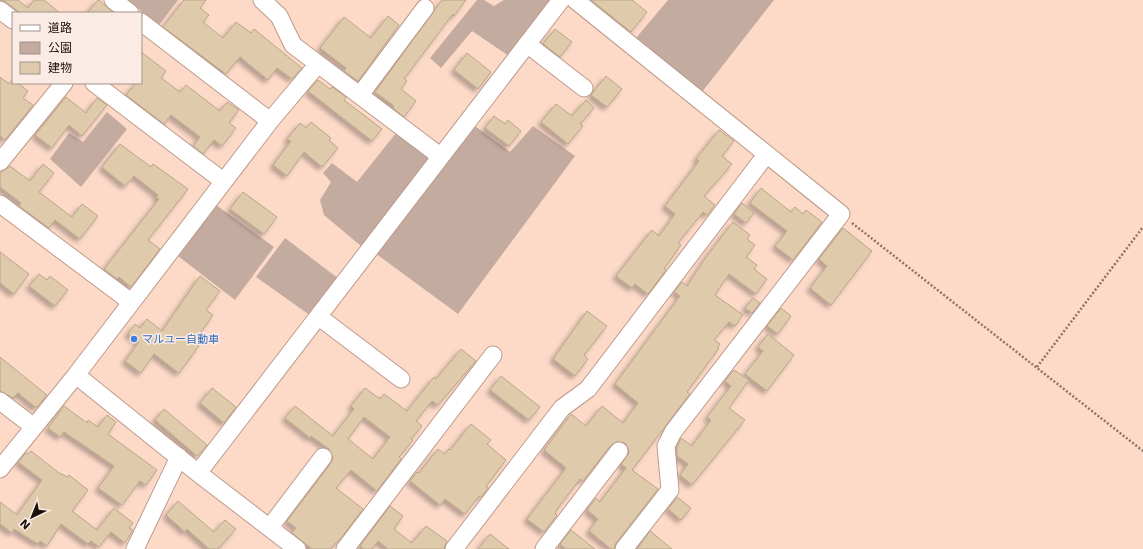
<svg xmlns="http://www.w3.org/2000/svg" width="1143" height="549" viewBox="0 0 1143 549" font-family="'DejaVu Sans','Noto Sans JP',sans-serif">
<style>
.green{fill:#c4aba0}
.building{fill:#dfcbab;stroke:#b9a688;fill-rule:evenodd;filter:url(#shadow)}
.lines{fill:none;stroke-linecap:round;stroke-linejoin:round}
.minor-casing{stroke:#bc9a8a;stroke-width:19}
.path{stroke:#8c7468;stroke-width:2.5;stroke-dasharray:2 2;stroke-linecap:butt}
.minor{stroke:#fff;stroke-width:17}
.shop-dot{fill:#3f7fe0;stroke:#faebe4;stroke-width:1.5}
.labels{text-anchor:middle;dominant-baseline:central;stroke-width:3;stroke-linejoin:round;paint-order:stroke}
.shop-label{font-size:11px;fill:#366cbe;stroke:#faebe4;text-anchor:start}
</style>
<defs>
<filter id="shadow"><feDropShadow dx="-3.5" dy="3.5" stdDeviation="2" flood-color="#0004"/></filter>
</defs>
<rect width="100%" height="100%" fill="#fdd9c8"/>
<path class="green" d="M127,0h51l-19,25z
M477,0h7l10,6 10,-6h47l-42,56 -37,-25 -31,37 -11,-10z
M668,0h106l-72,92 -66,-54z
M107,112l20,17 -46,58 -31,-28 19,-26 14,9z
M472,124l38,28 23,-26 42,30 -117,158 -83,-61z
M396,133l34,24 -69,89 -37,-31 -4,-15 11,-18 -8,-9 9,-10 25,19z
M216,205l58,42 -39,53 -57,-44z
M285,238l54,41 -28,37 -55,-39z"/>
<path class="building" d="M0,0h18l10,8 6,-8h10l16,13h-40l-14,-11z
M98,0h1l15,13h-27z
M184,0h22l-6,8 9,7 -6,7 20,16 13,-16 15,11 3,-4 48,39 -10,11 -15,-11 -9,12 -28,-23 -14,17 -63,-47z
M442,0h24l-12,16 -1,-2 -49,65 3,2 -6,8 15,12 -12,16 -11,-9 1,-2 -19,-14z
M591,0h41l15,12 -16,20z
M388,16l11,9 -41,56 -14,-10 2,-3 -26,-20 24,-31 27,21z
M555,29l17,13 -12,15 -17,-13z
M141,52l25,19 -5,7 19,14 6,-7 34,26 7,-9 12,8 -10,13 7,5 -14,18 -8,-6 -11,14 -10,-8 7,-9 -29,-22 -7,9 -38,-29 10,-12h5z
M467,53l24,19 -13,17 -24,-19z
M606,76l16,13 -15,18 -16,-12z
M0,77l9,7 4,-5v4h5l10,8 -5,7 10,7 -28,35 -5,-4z
M318,80l12,9 2,-2 14,10 -2,3 38,29 -10,12 -64,-50z
M66,97l20,16 11,-15 10,7 -25,31 -13,-11 -17,23 -17,-13z
M586,100l8,8 -14,16 3,2 -15,18 -27,-22 15,-18 16,12z
M494,116l11,8 3,-4 13,11 -12,15 -24,-18z
M311,122l20,16 -2,2 9,8 -16,19 -18,-15 -17,24 -14,-11 18,-24 -4,-2 13,-16 6,5z
M719,130l15,11 -12,15 10,8 -28,32 11,9 -8,10 -4,-3 -25,31 3,2 -17,24 2,1 -18,24 -13,-10 -3,4 -16,-12 36,-46 7,6 16,-22 -10,-8 34,-45 -3,-2z
M120,144l31,23 2,-3 35,25 -40,51 12,9 -29,38 -12,-10 -2,2 -13,-10 55,-70 -3,-2 2,-2 -24,-19 -9,10 -23,-19z
M43,164l11,9 -15,19 33,25 10,-13 16,12 -18,23 -25,-19 -6,8 -30,-22 2,-3 -21,-16v-14l10,-7 20,15z
M761,188l30,24 4,-5 8,7 3,-4 16,12 -29,38 -18,-14 12,-15 -37,-28z
M243,192l34,25 -13,17 -34,-25z
M742,203l12,10 -8,10 -12,-9z
M733,222l17,13 -3,4 8,6 -9,12 11,8 -3,4 13,10 -11,15 -27,-20 -14,21 28,20 -8,11 -6,-4 -15,18 6,4 -2,3 1,1 -32,44 3,2 -58,76 26,19 -42,54 -2,6h-3l-22,-18 9,-12 -11,-9 9,-12 4,4 26,-34 -5,-4 8,-11 -1,-5 -3,-5 -9,-1 -5,3 -28,36 -3,-2 -22,29 -3,5 2,2 -13,17 -17,-13 39,-51 -22,-18 27,-36 15,12 16,-20 21,17 15,-20 -23,-19 65,-88 -6,-4 8,-10 5,4 19,-29z
M843,228l29,23 -41,54 -21,-17 17,-22 -8,-7z
M0,252l29,22 -15,20 -14,-11z
M39,274l8,6 3,-4 18,14 -13,16 -26,-20z
M200,276l20,15 -14,19 7,5 -19,27 5,4 -20,27 -25,-19 -13,19 -16,-12 14,-19 -11,-8 7,-10 5,4 7,-9 15,12z
M753,298l7,5 -8,10 -7,-5z
M781,308l10,8 -13,18 -11,-8z
M587,311l20,15 -23,29 4,4 -13,17 -22,-17z
M768,334l26,21 -27,36 -22,-17 18,-23 -5,-4z
M461,349l15,12 -38,44 -6,-4 -16,20 6,5 -11,13 2,1 -14,17 2,2 -24,32 -26,-21 -15,18 27,21 -22,29 -11,11h-18l-20,-16 4,-5 -9,-7 44,-58 2,-5 -4,-9 -18,-13 -1,2 -25,-20 10,-12 38,30 21,-27 -3,-3 14,-18 15,11 4,-5 23,17 27,-34 2,2zM364,417l26,20 -17,22 -25,-20z
M0,357l47,38 -10,12h-2l-17,-14 -5,5 -13,-7z
M734,370l15,10 -20,28 16,12 -53,65 -12,-10 8,-11 -11,-8v-9l4,-9 11,8 19,-26 -4,-3 24,-31 -6,-5z
M501,376l39,31 -11,13 -39,-30z
M212,388l24,19 -12,16 -24,-20z
M64,406l23,17 1,-3 10,7 9,-12 9,7 -8,12 49,36 -11,15 -6,-4 -18,24 -24,-17 16,-22 -50,-34 -4,5 -12,-9z
M164,409l43,36 -10,11 -42,-36z
M471,424l20,16 -4,4 19,16 -20,26 2,2 -7,9 -2,-1 -14,18 -20,-15 -5,6 -30,-24 7,-9 2,1 19,-24 7,5 4,-5 1,1z
M31,451l28,22 9,4 1,-2 19,15 -16,21 25,19 17,-22 19,15 -4,5 4,2 -8,13 -14,-11 -12,15 -8,-6 -3,3 -27,-20 -14,22 -7,-5 -2,3 -24,-15 -2,4 -12,-9v-22l17,13 25,-35 -24,-18 8,-9 2,1z
M677,497l14,11 -10,12 -13,-11z
M178,501l36,31 11,-12 11,9 -18,20h-9l-22,-20 -2,3 -19,-17z
M390,506l13,10 -9,13 18,14 14,-17 21,15 -3,8h-56l-10,-8 -6,8h-8l-4,-3z
M571,530l24,19h-29l-6,-5z
M650,531l22,18h-35z
M490,534l19,15h-31z"/>
<g class="lines">
<g class="minor-casing">
<path id="minor" d="M113,0l17,13
M262,0l17,16 14,29 147,111
M575,0l266,214 -168,218 -7,14 4,44 -46,59
M0,10l13,10
M141,22l129,99
M527,44l57,44
M94,83l129,98
M360,95l65,-87
M0,162l64,-79
M0,204l131,98
M319,317l82,62
M76,375l122,98 99,76
M0,401l34,26
M0,469l76,-94 194,-254 48,-57
M198,473l363,-473
M270,527l53,-70
M135,549l44,-92
M345,549l148,-194
M454,549l108,-141 26,-19 178,-234
M544,549l75,-98"/>
</g>
<path class="path" d="M852,223l291,228
M1037,367l106,-140"/>
<use href="#minor" class="minor"/>
</g>
<circle class="shop-dot" cx="134" cy="339" r="4"/>
<g class="labels">
<g class="shop-label">
<text x="142" y="339">マルユー自動車</text>
</g>
</g>
<rect x="12" y="12" width="130" height="72" fill="#faebe4" stroke="#a1938d"/>
<rect x="20" y="25" width="20" height="6" fill="#ffffff" stroke="#a1938d"/>
<text x="48" y="32" font-size="12" fill="#1c100a">道路</text>
<rect x="20" y="42" width="20" height="12" fill="#c4aba0" stroke="#a1938d"/>
<text x="48" y="52" font-size="12" fill="#1c100a">公園</text>
<rect x="20" y="62" width="20" height="12" fill="#dfcbab" stroke="#a1938d"/>
<text x="48" y="72" font-size="12" fill="#1c100a">建物</text>
<g transform="translate(32 517) rotate(223)" stroke="#faebe4" stroke-width="3" paint-order="stroke">
<path d="M0-3L7 15L0 10L-7 15Z" fill="#1c100a"/>
<text y="-6" font-size="11" font-weight="bold" text-anchor="middle" fill="#1c100a">N</text>
</g>
</svg>
